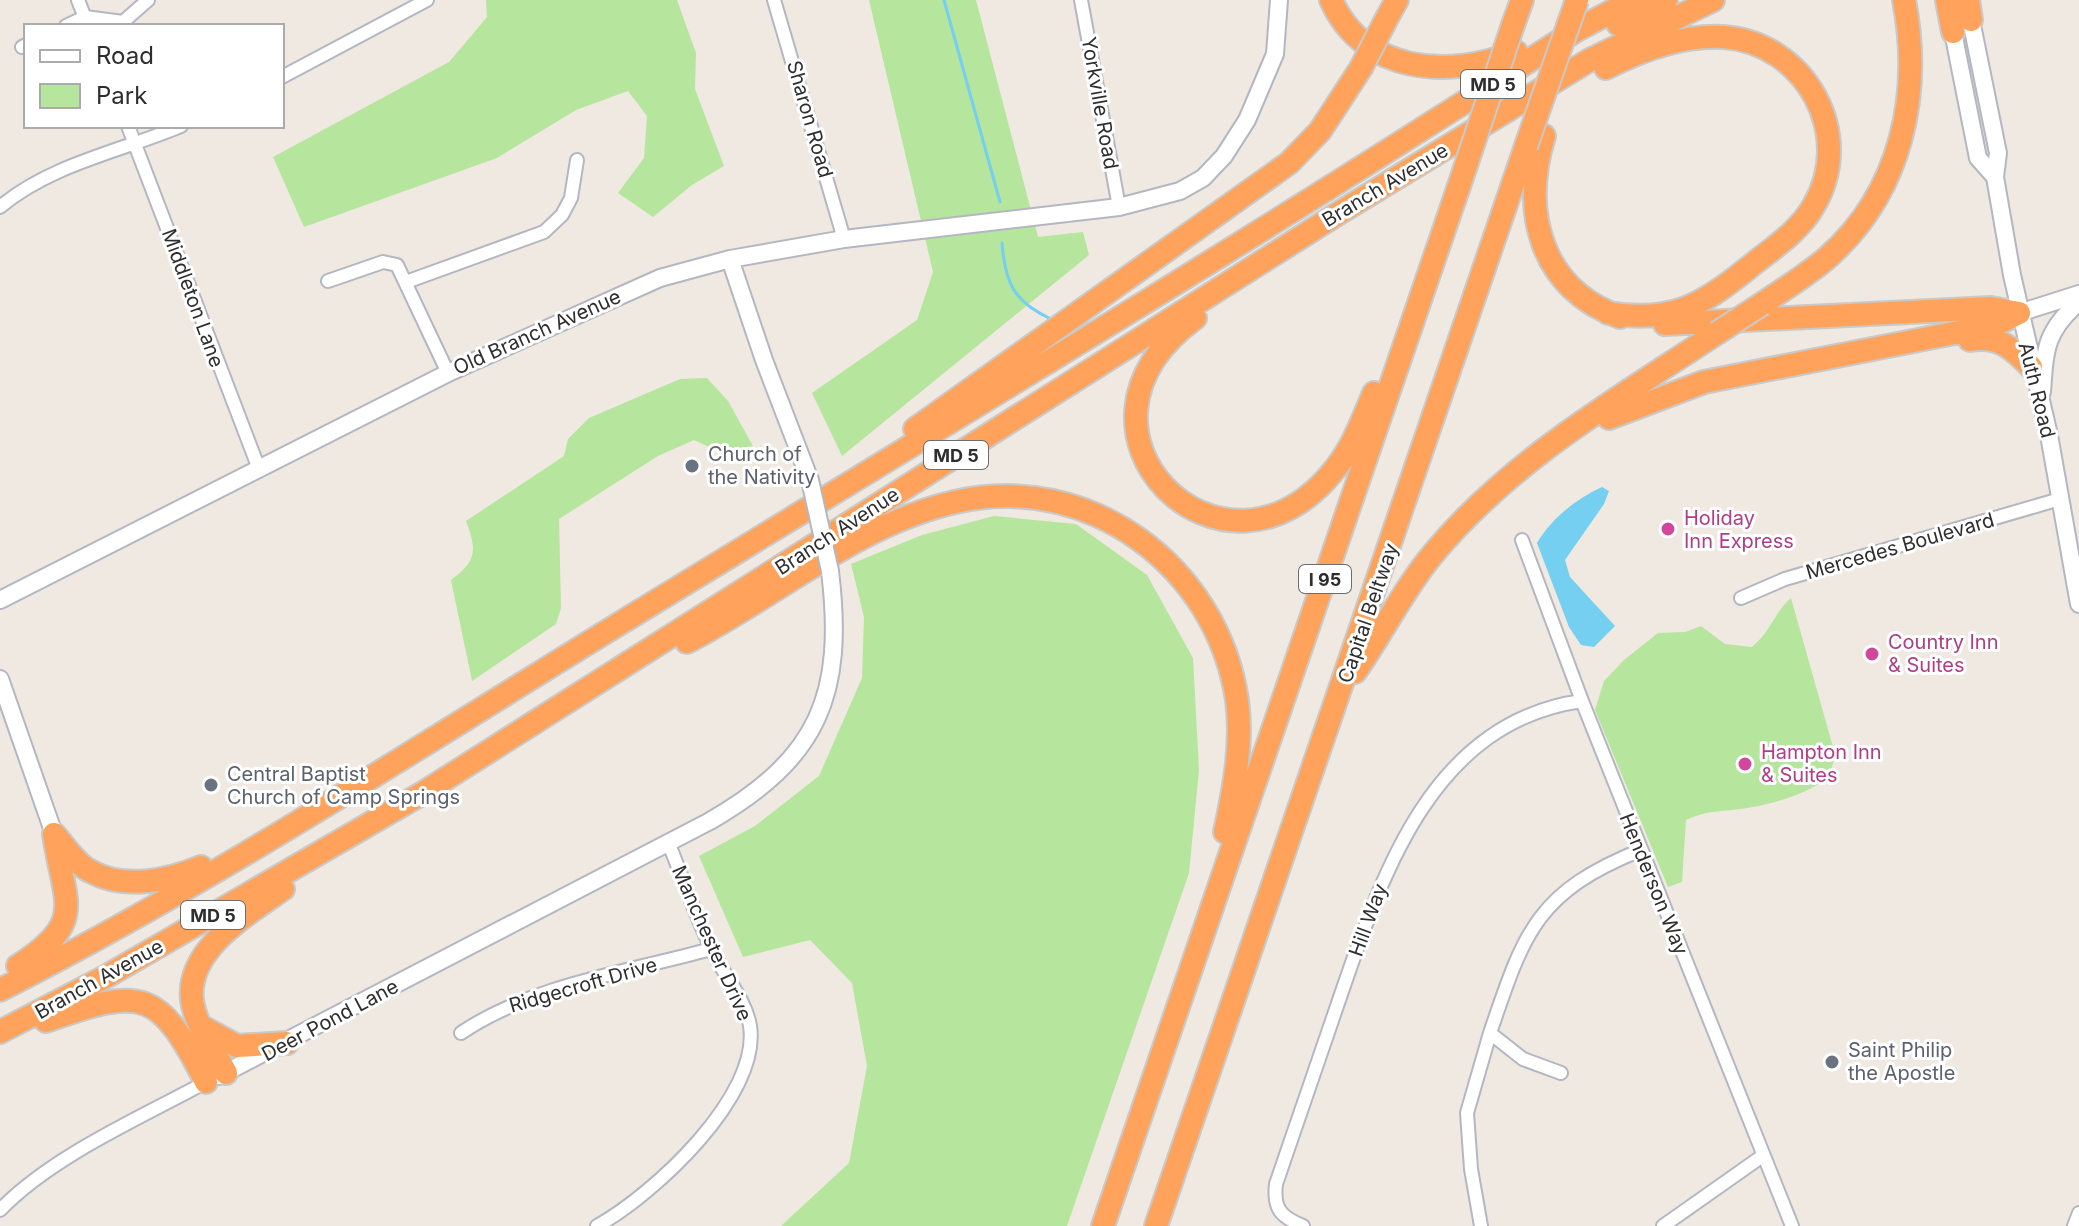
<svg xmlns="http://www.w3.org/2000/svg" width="2079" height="1226" viewBox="0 0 2079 1226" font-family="Inter,sans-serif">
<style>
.green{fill:#b6e59e}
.water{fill:#75cff0}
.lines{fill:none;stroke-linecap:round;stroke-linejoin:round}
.stream{stroke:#75cff0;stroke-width:3}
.street-casing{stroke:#b4b7c1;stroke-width:16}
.secondary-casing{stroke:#b4b7c1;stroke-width:20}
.highway-casing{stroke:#c9c9c9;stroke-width:26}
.street{stroke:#fff;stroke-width:12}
.secondary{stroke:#fff;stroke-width:16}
.highway{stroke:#ffa35c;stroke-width:22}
.secondary-bridge-casing{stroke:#b4b7c1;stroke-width:20;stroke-linecap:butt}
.highway-bridge-casing{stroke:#c9c9c9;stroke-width:26;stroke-linecap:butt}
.secondary-bridge{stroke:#fff;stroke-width:16}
.highway-bridge{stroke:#ffa35c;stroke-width:22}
.worship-dot{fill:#6b7280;stroke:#fff;stroke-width:3}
.hotel-dot{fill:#d1479c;stroke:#fff;stroke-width:3}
.labels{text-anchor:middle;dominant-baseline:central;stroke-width:6;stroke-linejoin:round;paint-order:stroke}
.shield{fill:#fff;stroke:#6d6d6d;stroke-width:2}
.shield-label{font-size:18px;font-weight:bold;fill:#2e2e2e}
.street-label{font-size:20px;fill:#2e2e2e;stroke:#fff}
.worship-label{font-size:20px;fill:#5b616d;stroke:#fff;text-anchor:start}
.hotel-label{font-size:20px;fill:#b23c85;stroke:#fff;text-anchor:start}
</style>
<rect width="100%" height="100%" fill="#efe9e1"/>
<path class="green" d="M486,0h191l19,53 -1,36 29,77 -32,19 -39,32 -35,-24 26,-35 3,-42 -19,-25 -52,19 -79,48 -193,69 -31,-70 176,-95 38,-45z
M869,0h107l62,237 45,-5 6,23 -247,201 -30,-63 105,-73 16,-48z
M707,378l21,23 25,45 -33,6 -26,-12 -36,16 -99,63 2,89 -5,16 -84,57 -21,-101c26,-19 26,-30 15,-59l98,-65 4,-17 21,-21 91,-39z
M994,516l82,8 71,51 46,83 6,112 -10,103 -122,353h-286l68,-63 18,-97 -15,-83 -42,-43 -67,17 -44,-101 56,-30 64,-50 43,-98 2,-61 -13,-53 71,-29z
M1791,598l44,156 -5,23c-23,16 -50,25 -77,30 -24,5 -44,2 -67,13l-4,62 -14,5 -73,-177 9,-29 20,-21 34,-27 27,-1 16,-6 24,18 27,3c20,-17 21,-33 39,-49z"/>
<path class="water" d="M1602,487l7,4 -5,13 -39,56 5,17 45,49 -21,21 -13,-2 -12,-18 -32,-84c15,-25 39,-44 65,-56z"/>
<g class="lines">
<path class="stream" d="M944,0l56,202
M1002,243c3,40 12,59 49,76"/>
<g class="street-casing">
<path id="street" d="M78,0l9,23
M774,0l70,239
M1081,0l38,207
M66,26l19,-9 38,5 25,-22
M22,47l4,-2
M282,77l145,-77
M128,126l131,343
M0,207c51,-43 122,-56 181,-81
M328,281l55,-19 14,3 51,108
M406,282l138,-50 18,-17 9,-17 6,-38
M1522,540l60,161 210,525
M1741,598l44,-19 275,-80
M461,1033c71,-48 167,-61 250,-84
M1561,1073l-38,-14 -33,-26c34,-100 46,-141 151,-183
M0,1210c52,-54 140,-92 206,-128
M597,1226c56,-31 164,-130 153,-200 -4,-26 -27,-52 -38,-76 -17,-35 -29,-72 -44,-108
M1303,1226c-22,-9 -30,-17 -27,-42 20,-59 41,-119 61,-178 43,-125 92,-284 245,-305
M1481,1226l-10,-57 -4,-56 23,-80
M1663,1226l98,-69
M2074,1226l5,-13"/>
</g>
<g class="secondary-casing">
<path id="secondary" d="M1971,20l27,133 -3,24 17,98 37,160 30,169
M1953,32l25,126 17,19
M730,259l34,101 46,120
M2019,313l60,-19
M2042,392c3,-42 3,-61 37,-90
M0,600l448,-227 212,-95 70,-19 114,-20 275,-32 61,-16 23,-13 21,-22 23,-36 28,-66 4,-54
M0,679l54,155
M219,1076l491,-255c109,-63 135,-126 120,-250"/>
</g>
<g class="highway-casing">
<path id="highway" d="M1331,0c33,74 119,79 185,52
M1947,0l6,32
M1968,0l3,20
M1388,16l9,-16
M1618,24l48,-24
M1513,25l9,-25
M1606,68c35,-18 77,-33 117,-31 82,5 134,98 90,170 -15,26 -43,43 -66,62 -47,38 -77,54 -139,44
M1544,136c-23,75 -4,153 76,181
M1762,304c22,-15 45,-29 65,-46 75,-66 95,-164 77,-258
M1195,318c-154,112 29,292 140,151 18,-22 28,-50 39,-76
M1665,324l326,-16 28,5
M1970,340c29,-5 42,8 61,27
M1609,418l95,-36 291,-57 24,-12
M915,429l374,-266 31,-32 41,-63
M687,642c88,-45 170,-118 268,-140 134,-31 262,64 282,198 6,44 -3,90 -12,132
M1355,672c27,-38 48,-82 78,-118 78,-94 183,-154 284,-221
M54,834c11,12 22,30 36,37 34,19 77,10 111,-4
M18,966c70,-45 46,-62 36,-132
M0,990c212,-108 412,-239 614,-363 322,-197 645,-391 961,-596l58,-31
M46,1021c98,-35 113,-31 160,61
M202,1027l35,19 50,-3
M0,1032l107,-56 316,-183 916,-580 249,-152 125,-61
M226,1073c-12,-22 -31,-49 -34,-73 -6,-51 57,-87 91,-111
M1103,1226l355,-1037
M1156,1226l370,-1080"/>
</g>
<use href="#street" class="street"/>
<use href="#secondary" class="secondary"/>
<use href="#highway" class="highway"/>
<g class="secondary-bridge-casing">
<path id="secondary-bridge" d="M810,480l20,91"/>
</g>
<g class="highway-bridge-casing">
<path id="highway-bridge" d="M1361,68l27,-52
M1526,146l51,-146
M1458,189l55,-164
M1717,333l45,-29"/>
</g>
<use href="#secondary-bridge" class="secondary-bridge"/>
<use href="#highway-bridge" class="highway-bridge"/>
</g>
<g class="worship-dot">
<circle cx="692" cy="466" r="8"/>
<circle cx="211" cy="785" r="8"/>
<circle cx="1832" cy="1062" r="8"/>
</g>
<g class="hotel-dot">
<circle cx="1668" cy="529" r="8"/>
<circle cx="1872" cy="654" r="8"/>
<circle cx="1745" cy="764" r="8"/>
</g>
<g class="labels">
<g class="shield">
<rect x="1461" y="70" width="64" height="28" rx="6"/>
<rect x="924" y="441" width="64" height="28" rx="6"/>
<rect x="1299" y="565" width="52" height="28" rx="6"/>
<rect x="181" y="901" width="64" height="28" rx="6"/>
</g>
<g class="shield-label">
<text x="1493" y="84">MD 5</text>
<text x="956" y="455">MD 5</text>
<text x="1325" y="579">I 95</text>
<text x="213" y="915">MD 5</text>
</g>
<g class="street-label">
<text transform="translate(1100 103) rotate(80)">Yorkville Road</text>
<text transform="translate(810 119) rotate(74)">Sharon Road</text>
<text transform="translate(1385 185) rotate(-31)">Branch Avenue</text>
<text transform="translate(193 298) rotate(70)">Middleton Lane</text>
<text transform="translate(537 332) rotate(-24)">Old Branch Avenue</text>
<text transform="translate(2037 390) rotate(76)">Auth Road</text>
<text transform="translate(837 531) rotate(-33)">Branch Avenue</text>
<text transform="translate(1900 546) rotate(-16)">Mercedes Boulevard</text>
<text transform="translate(1368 613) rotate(-71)">Capital Beltway</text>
<text transform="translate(1654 884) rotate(68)">Henderson Way</text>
<text transform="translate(1368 920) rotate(-70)">Hill Way</text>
<text transform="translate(712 943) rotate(66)">Manchester Drive</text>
<text transform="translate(99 979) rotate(-29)">Branch Avenue</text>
<text transform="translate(583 985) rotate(-16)">Ridgecroft Drive</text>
<text transform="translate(330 1020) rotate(-28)">Deer Pond Lane</text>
</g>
<g class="worship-label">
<text x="708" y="454">Church of<tspan x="708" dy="23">the Nativity</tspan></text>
<text x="227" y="774">Central Baptist<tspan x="227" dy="23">Church of Camp Springs</tspan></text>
<text x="1848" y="1050">Saint Philip<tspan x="1848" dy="23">the Apostle</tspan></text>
</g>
<g class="hotel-label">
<text x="1684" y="518">Holiday<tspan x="1684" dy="23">Inn Express</tspan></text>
<text x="1888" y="642">Country Inn<tspan x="1888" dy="23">&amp; Suites</tspan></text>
<text x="1761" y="752">Hampton Inn<tspan x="1761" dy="23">&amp; Suites</tspan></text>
</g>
</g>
<rect x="24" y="24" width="260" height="104" fill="#ffffff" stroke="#ababab" stroke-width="2"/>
<rect x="40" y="50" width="40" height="12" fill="#ffffff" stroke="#ababab" stroke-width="2"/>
<text x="96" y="64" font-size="24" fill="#2e2e2e">Road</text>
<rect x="40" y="84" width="40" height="24" fill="#b6e59e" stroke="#ababab" stroke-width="2"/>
<text x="96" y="104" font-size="24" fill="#2e2e2e">Park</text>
</svg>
